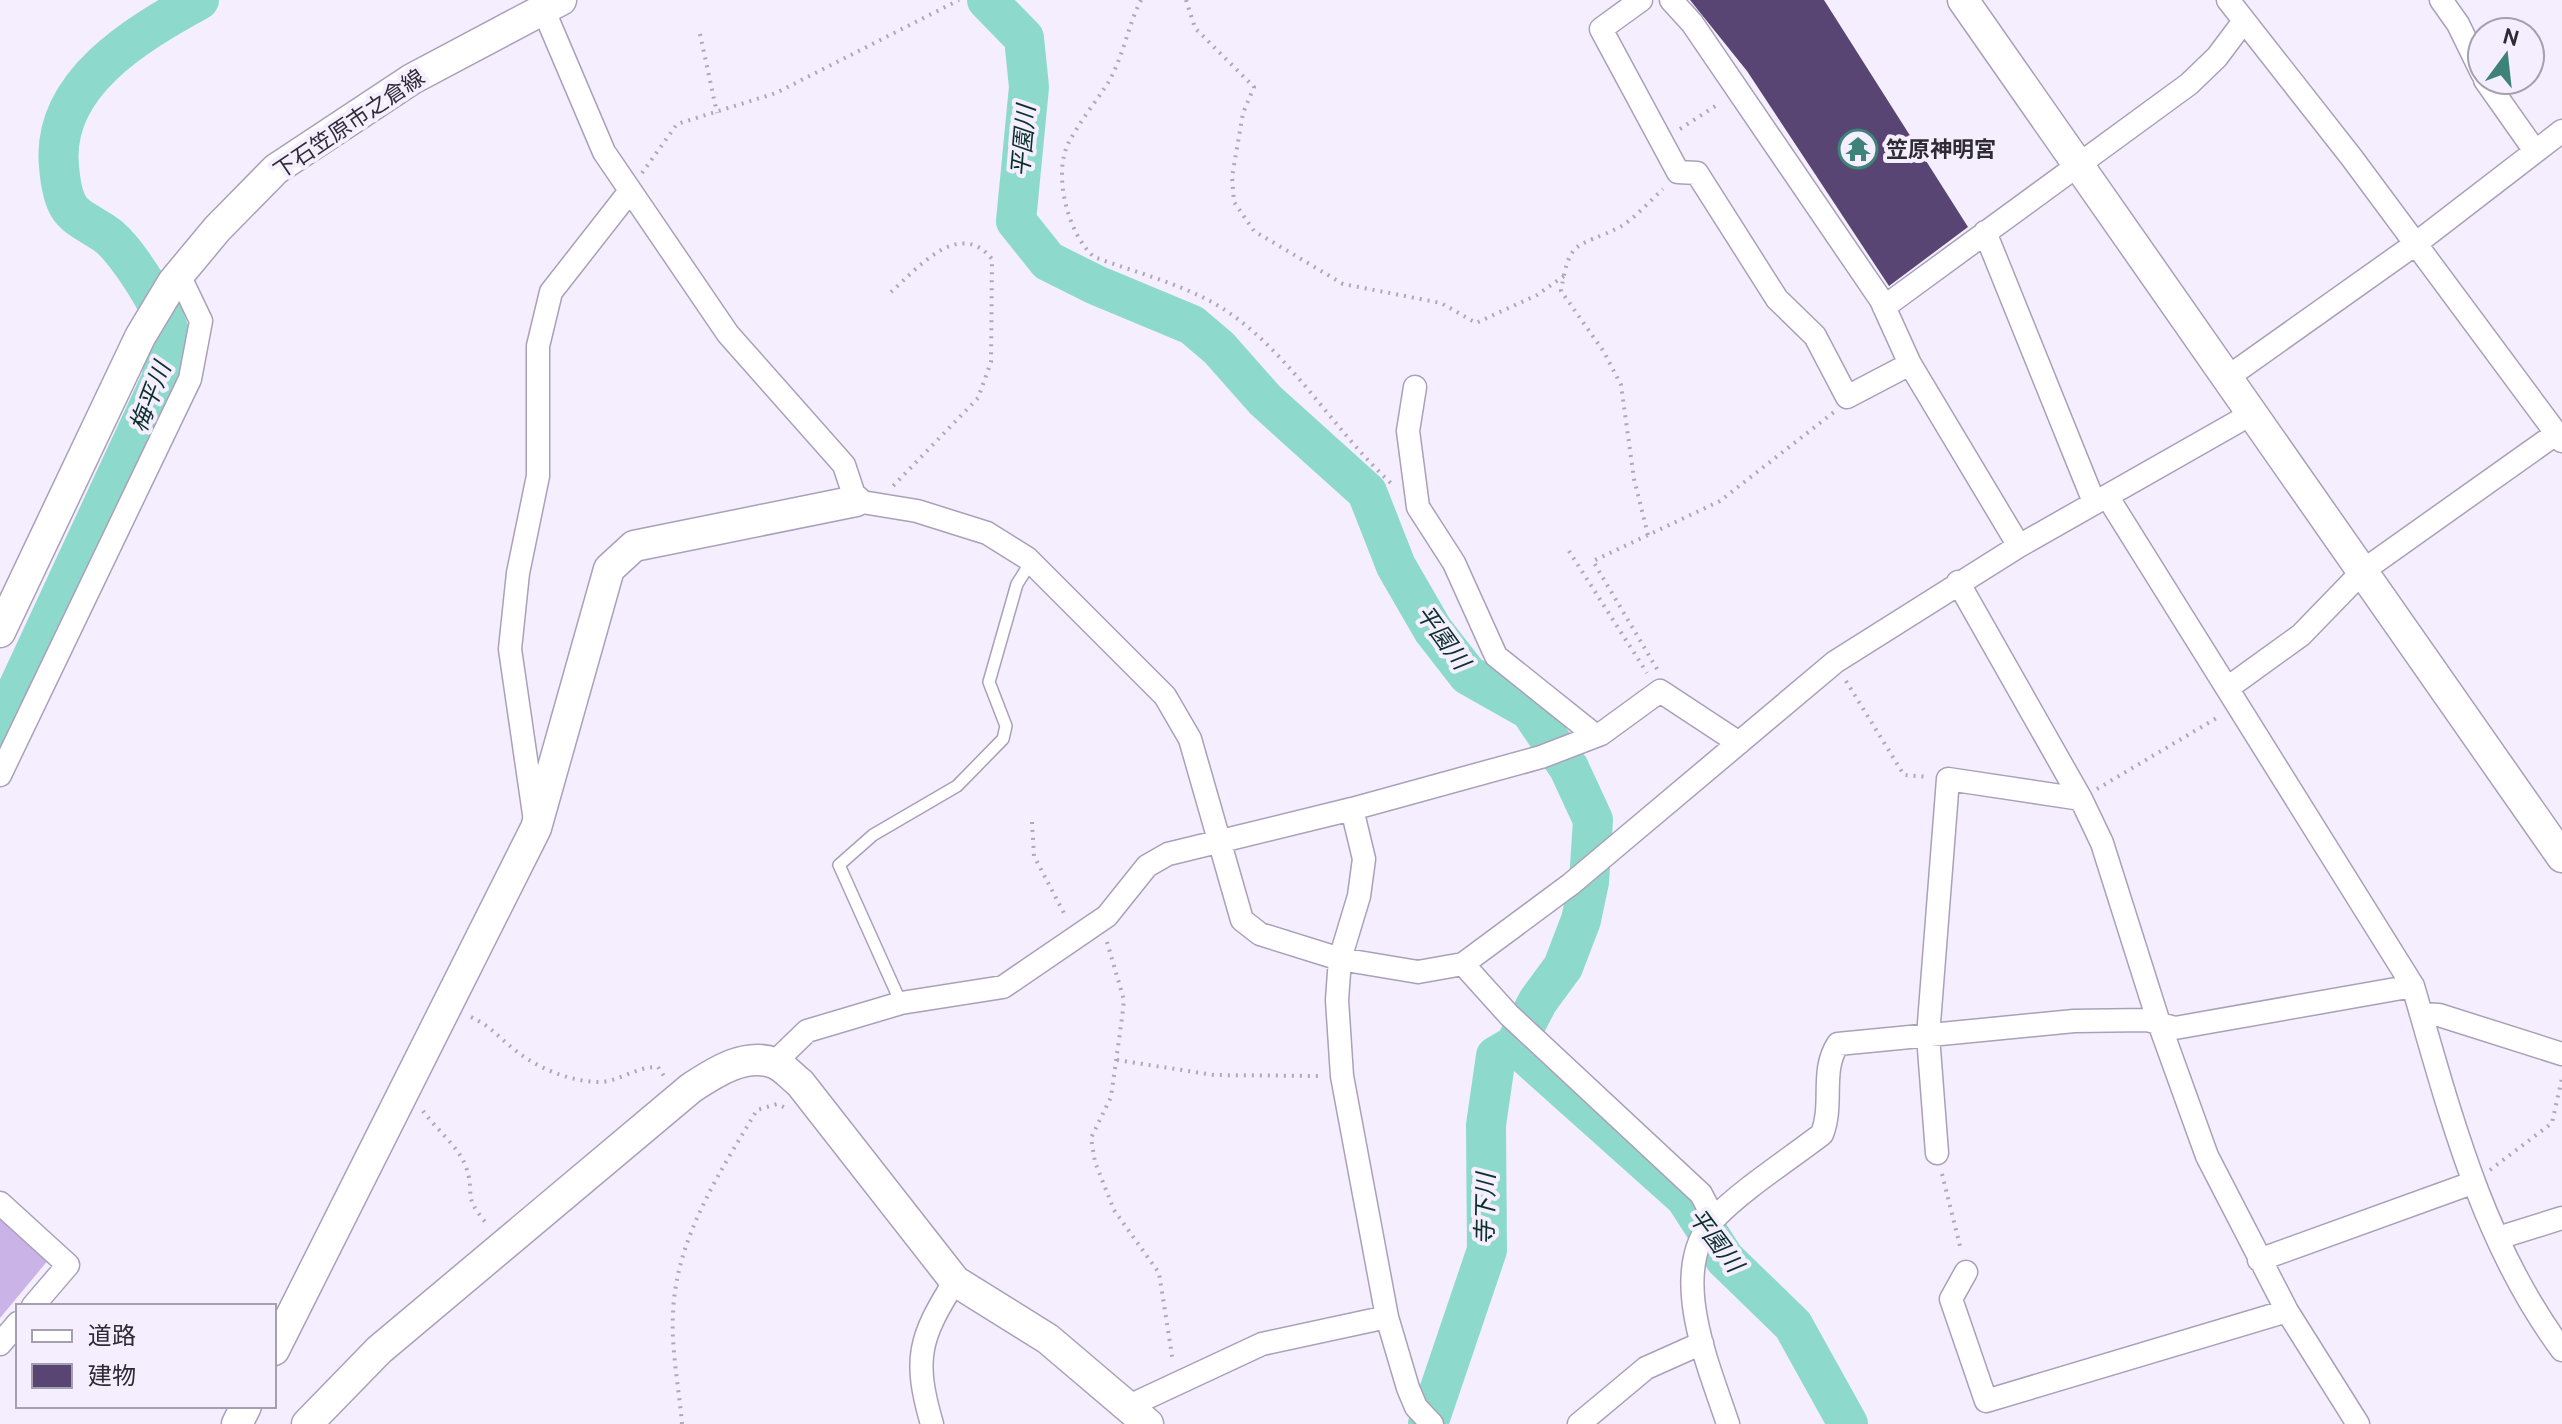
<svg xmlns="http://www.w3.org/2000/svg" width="2562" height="1424" viewBox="0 0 2562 1424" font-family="Cabin,'Noto Sans JP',sans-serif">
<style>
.green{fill:#c9b3e7}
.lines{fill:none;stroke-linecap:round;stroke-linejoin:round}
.river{stroke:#8ddacd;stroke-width:40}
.building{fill:#594573}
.lane-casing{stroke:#aaa0b9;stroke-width:14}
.street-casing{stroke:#aaa0b9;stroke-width:25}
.secondary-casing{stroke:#aaa0b9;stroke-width:33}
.path{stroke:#aea9b7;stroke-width:4;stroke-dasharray:2 6;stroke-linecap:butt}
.lane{stroke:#fff;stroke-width:11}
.street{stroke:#fff;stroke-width:22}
.secondary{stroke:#fff;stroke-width:30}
.labels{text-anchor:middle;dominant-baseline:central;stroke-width:8;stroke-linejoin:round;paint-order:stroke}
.street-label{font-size:22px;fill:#2f2b35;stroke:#f4eefe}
.poi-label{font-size:22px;font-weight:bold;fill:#2f2b35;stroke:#f4eefe;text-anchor:start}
.water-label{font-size:24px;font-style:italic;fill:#0b312c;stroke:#f4eefe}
</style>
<rect width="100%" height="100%" fill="#f4eefe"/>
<path class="green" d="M0,1210l54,43 -54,65z"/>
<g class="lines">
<path class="river" d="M987,0l37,38 5,49 -13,134 32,40 48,24 96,40 27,23 46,52 102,92 29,74 37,64 35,45 62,35 39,58 24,52 -4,62 -8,38 -18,47 -25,34 -23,44
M0,727l161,-347c2,-12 9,-29 9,-41 -1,-24 -43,-88 -62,-103 -11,-9 -32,-17 -39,-29 -7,-11 -9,-28 -10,-41 -8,-82 78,-132 140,-166
M1515,1045l170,152 40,62 68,66 55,99
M1428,1424l59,-174 -1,-125 10,-69 19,-11"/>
</g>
<path class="building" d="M1690,0h134l144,227 -79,59 -142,-215z"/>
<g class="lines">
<g class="lane-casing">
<path id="lane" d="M901,1003l-62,-138 34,-30 84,-49 46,-47 3,-13 -17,-44 28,-98 14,-22"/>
</g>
<g class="street-casing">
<path id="street" d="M1641,0l-40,29 77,143 19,1 80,126 38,37 32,61 63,-33
M1671,0l21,23 189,277 29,64 109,182
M2228,0l124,158 210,283
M2441,0l17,24 24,49
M544,11l60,141 124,182 116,131 12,36 61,10 70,22 40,25 138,138 25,43 52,181 18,14 80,25 78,13 45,-8 108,-80 264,-222 184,-116 234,-133
M2485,80l50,71
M1985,232l109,270
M1884,307l305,-223 28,-27 27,-36
M2228,377l186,-132 148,-114
M1415,387l-7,44 10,76 36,56 42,93 100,80
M2107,496l306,490c37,127 69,256 149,364
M1958,582l123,217 21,44 57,180 48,133 80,155 71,113
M2229,687l72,-52 63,-65 193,-137
M0,775l190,-396 11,-58 -22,-46
M1352,809l12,50 -5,37 -19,63 -3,41 5,76 45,241 21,71 8,19 16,17
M535,821l-25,-172 8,-76 20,-97v-130l13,-54 79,-101
M1463,964l46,51 192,179 13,25
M2421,1014l18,1 123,39
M774,1063l33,-32 94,-28 102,-16 104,-71 40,-50 21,-12 184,-45 189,-52 60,-23 59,-43 79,52
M1937,1153l-9,-117 20,-257 133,20
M0,1203l68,62 -35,41
M2498,1238l64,-20
M2259,1260l213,-77
M1966,1272l-15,27 35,102 301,-90
M0,1344l18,-21
M1129,1406l133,-62 125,-27
M932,1424c-19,-65 -13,-86 23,-143
M1579,1424l67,-56 56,-25
M1728,1424c-19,-58 -62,-154 -13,-206 25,-27 76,-60 107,-84 12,-30 -2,-63 16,-90l236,-23 73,-1 28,8 238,-42"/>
</g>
<g class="secondary-casing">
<path id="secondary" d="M1963,0l599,857
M0,632l140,-295 33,-55 44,-53 59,-60 136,-90 149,-79
M274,1350l262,-522 73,-259 25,-23 222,-45
M237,1424l9,-18
M307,1424l72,-74 312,-262c23,-15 54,-36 83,-25 9,3 18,14 26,20l155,198 93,58 100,85"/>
</g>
<path class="path" d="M1141,0c-14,27 -18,60 -35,86 -12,18 -27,37 -37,56 -17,32 -1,92 25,115 38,14 80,25 116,44 74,40 121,128 182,183
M1186,0l9,28 59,59 -11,26 -11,64 2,25 20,29 89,53 98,19 35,20 61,-28 27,-19
M700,34l17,79
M1680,129l40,-26
M642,173l35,-49 99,-31 183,-93
M891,292c27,-24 68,-74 101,-33l-1,103 -13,36 -85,88
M1648,535l-14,-56 -13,-94 -17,-33 -43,-61c9,-54 15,-42 59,-64 15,-9 30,-26 43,-38
M1569,551l78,122
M1657,669l-64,-108 127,-60 114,-89
M1846,681l58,94 25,2
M2097,789l123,-73
M1032,822l2,34 32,61
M1107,942l17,58 -2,18 -11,79 -20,41 4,24 19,48 45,63 14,89
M471,1017c21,10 27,20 44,33 22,18 54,31 82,32 21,1 39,-16 61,-15l8,12
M1117,1060l97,15 107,1
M423,1111c12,17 36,36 43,56 10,29 -5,27 21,57
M2490,1170l62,-47 10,-45
M1942,1174l19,76
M682,1424c-3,-36 -11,-75 -9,-111 3,-75 47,-141 84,-203l20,-6 9,4"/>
<use href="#lane" class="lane"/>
<use href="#street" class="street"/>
<use href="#secondary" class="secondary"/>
</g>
<defs>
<g id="temple-ring" transform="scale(2)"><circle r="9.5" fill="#f4eefe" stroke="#3e8379" stroke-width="1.5"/><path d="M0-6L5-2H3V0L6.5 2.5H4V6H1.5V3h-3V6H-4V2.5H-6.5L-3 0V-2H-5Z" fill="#3e8379"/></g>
</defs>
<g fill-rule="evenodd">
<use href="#temple-ring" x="1858" y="149"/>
</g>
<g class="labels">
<g class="street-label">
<text transform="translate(349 124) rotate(-34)">下石笠原市之倉線</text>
</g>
<g class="poi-label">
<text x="1886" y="149">笠原神明宮</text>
</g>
<g class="water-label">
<text transform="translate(1023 141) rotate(-85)">平園川</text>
<text transform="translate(150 397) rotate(-69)">梅平川</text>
<text transform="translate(1443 637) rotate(54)">平園川</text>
<text transform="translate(1485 1209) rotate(-89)">寺下川</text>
<text transform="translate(1716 1240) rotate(53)">平園川</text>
</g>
</g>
<rect x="16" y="1304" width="260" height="104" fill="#f4eefe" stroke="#a5a0ae" stroke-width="2"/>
<rect x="32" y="1330" width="40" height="12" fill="#ffffff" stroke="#a5a0ae" stroke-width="2"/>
<text x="88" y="1344" font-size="24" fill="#2f2b35">道路</text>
<rect x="32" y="1364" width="40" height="24" fill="#594573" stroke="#a5a0ae" stroke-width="2"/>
<text x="88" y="1384" font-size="24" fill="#2f2b35">建物</text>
<g transform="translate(2506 56) rotate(15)"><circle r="38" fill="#f4eefe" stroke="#a5a0ae" stroke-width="2"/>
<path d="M0-6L14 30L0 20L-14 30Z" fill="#3e8379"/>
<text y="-12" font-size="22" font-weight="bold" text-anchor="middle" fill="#2f2b35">N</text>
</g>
</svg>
